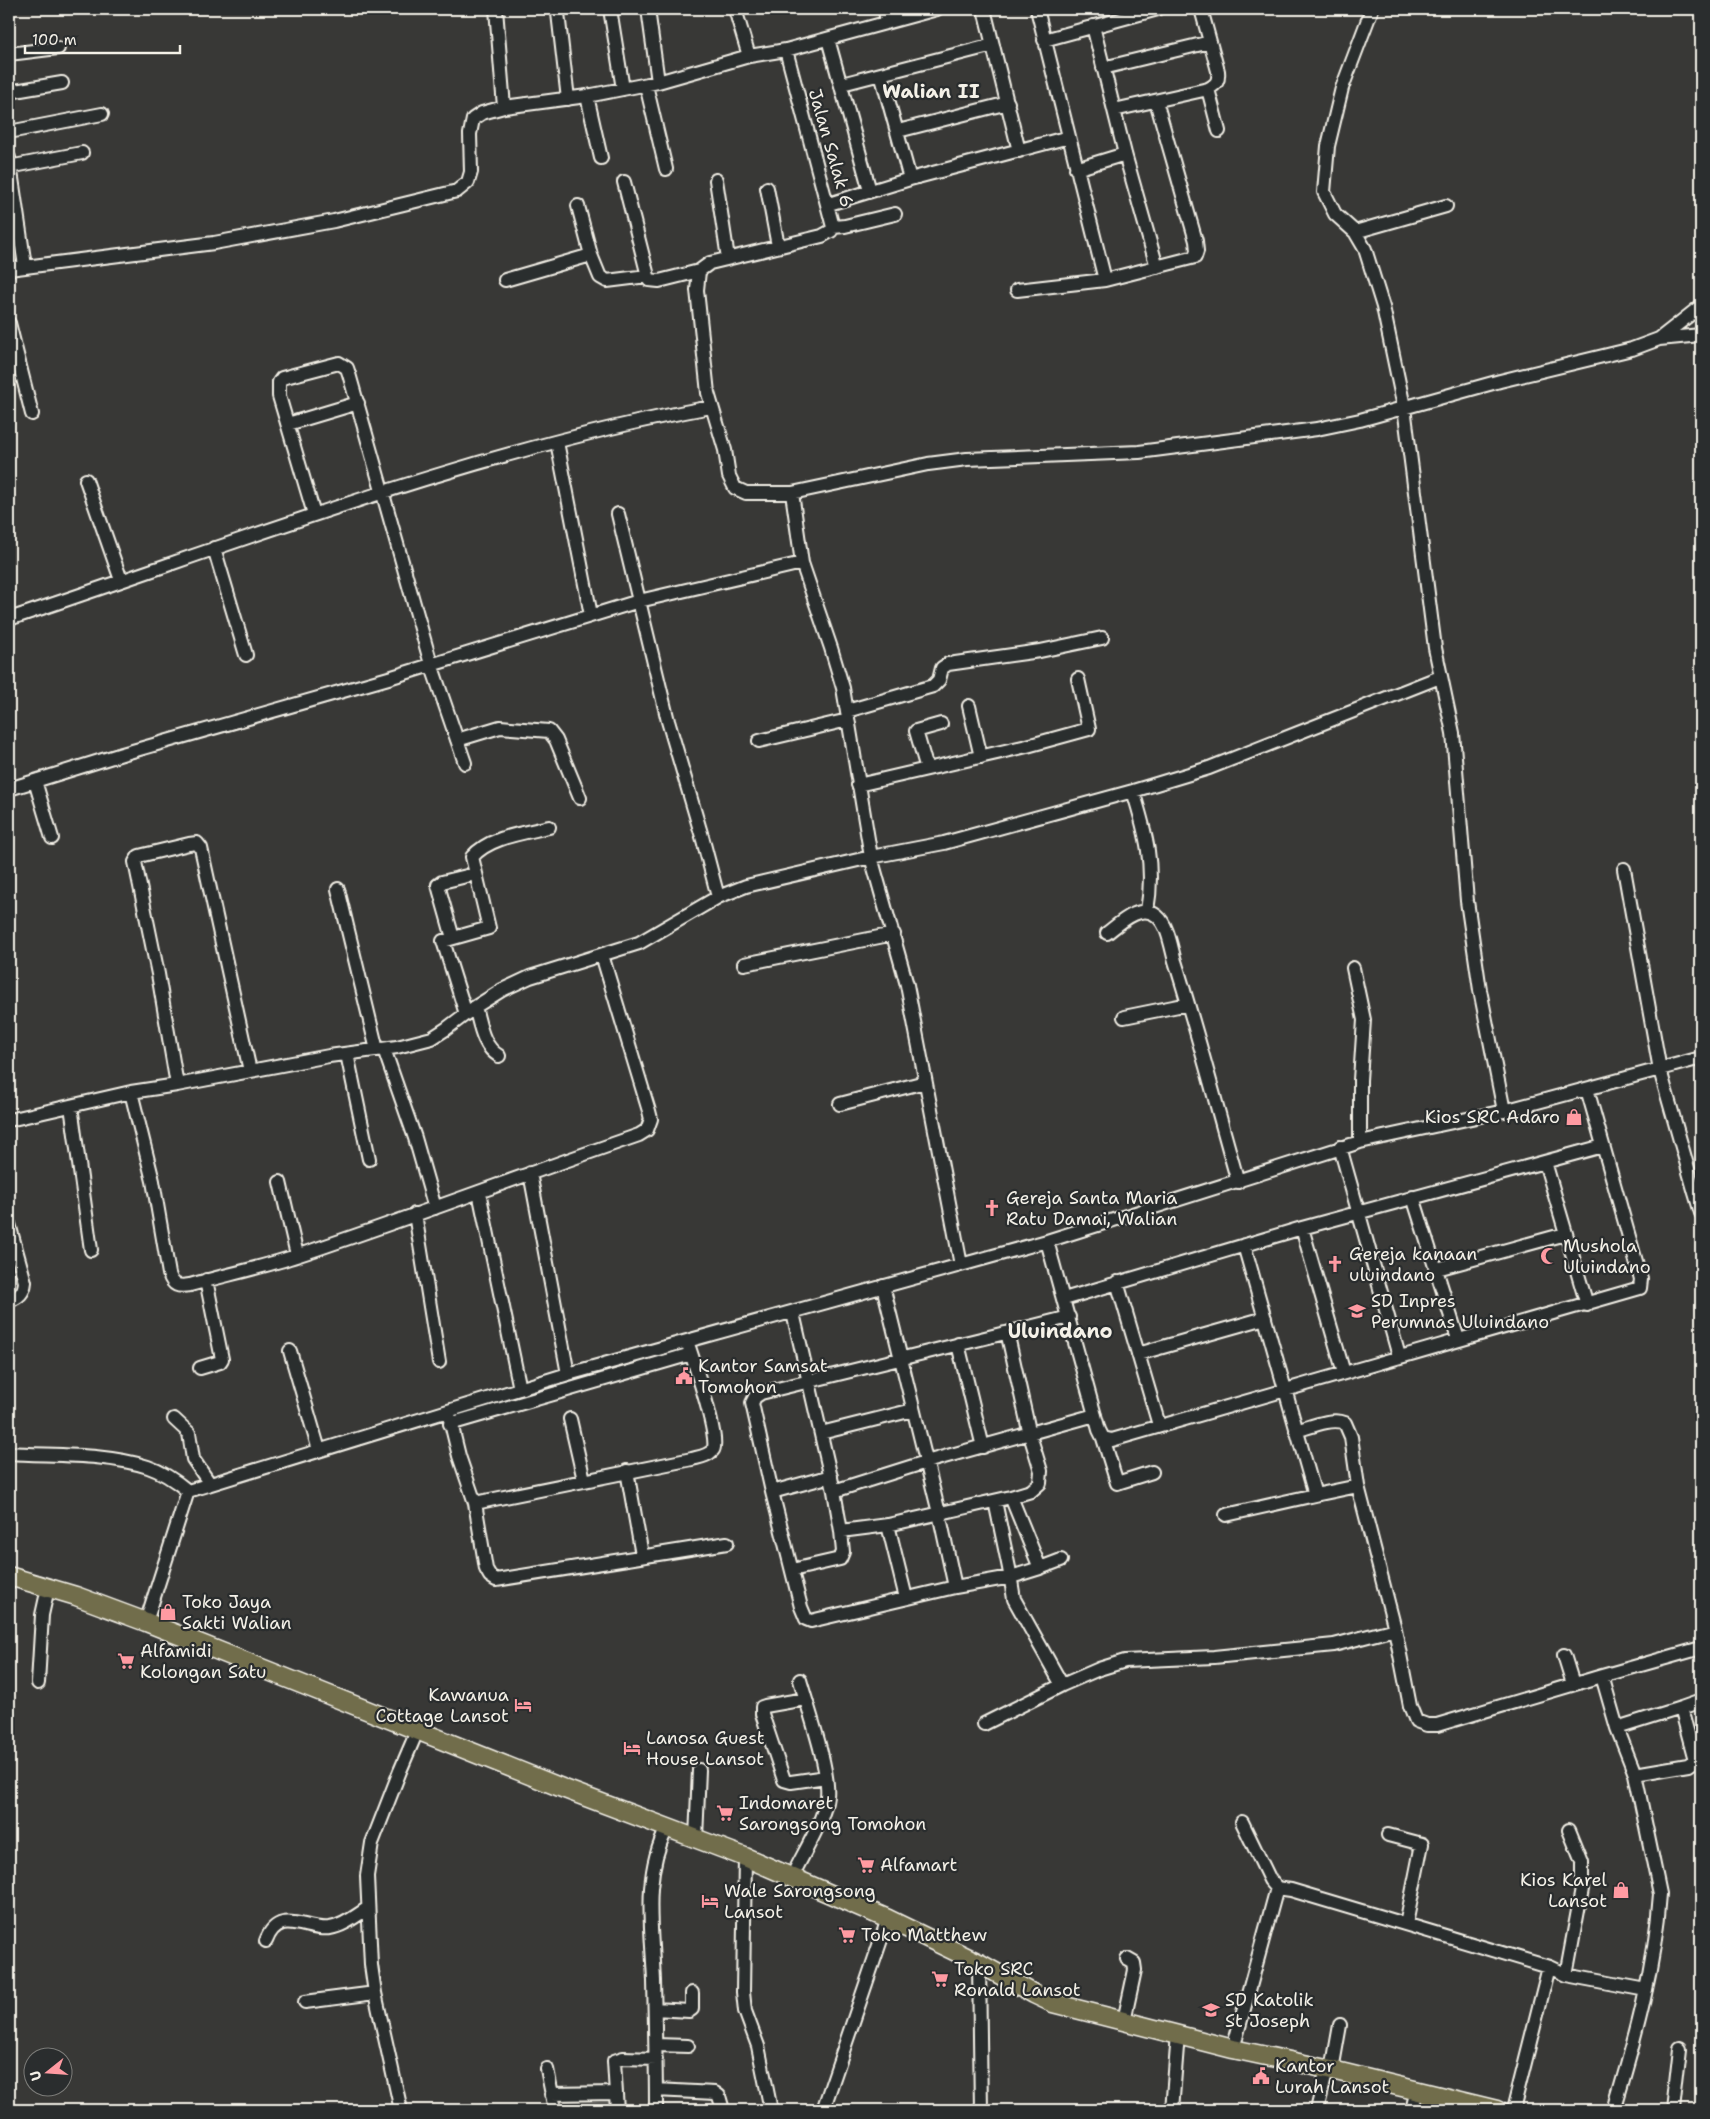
<svg xmlns="http://www.w3.org/2000/svg" width="1710" height="2119" viewBox="0 0 1710 2119" font-family="'Shantell Sans',sans-serif">
<style>
.lines{fill:none;stroke-linecap:round;stroke-linejoin:round}
.minor-casing{stroke:#f4f1e8;stroke-width:16}
.highway-casing{stroke:#f4f1e8;stroke-width:21}
.minor{stroke:#2a2d2e;stroke-width:12}
.highway{stroke:#716d4b;stroke-width:18}
.labels{text-anchor:middle;dominant-baseline:central;stroke-width:4.5;stroke-linejoin:round;paint-order:stroke}
.street-label{font-size:18px;fill:#f4f1e8;stroke:#2a2d2e}
.poi-label{font-size:18px;fill:#f4f1e8;stroke:#2a2d2e;text-anchor:start}
.neighbourhood-label{font-size:19px;font-weight:bold;fill:#f4f1e8;stroke:#2a2d2e}
.quarter-label{font-size:20px;font-weight:bold;fill:#f4f1e8;stroke:#2a2d2e}
</style>
<rect width="100%" height="100%" fill="#383836"/>
<filter id="ink" filterUnits="userSpaceOnUse"><feTurbulence type="fractalNoise" baseFrequency=".02" numOctaves="2"/><feDisplacementMap in="SourceGraphic" scale="10" xChannelSelector="R" yChannelSelector="G"/><feConvolveMatrix kernelMatrix="1 2 1 2 8 2 1 2 1" color-interpolation-filters="sRGB"/></filter>
<g filter="url(#ink)">
<g class="lines">
<g class="minor-casing">
<path id="minor" d="M496,9l8,98
M610,9l13,80
M648,9l10,73
M735,9l14,47
M884,9l4,13
M984,9l35,142
M1037,9l68,271
M1372,9l-30,79 -14,58 -4,46 11,22 20,18 10,17 18,58 21,100 31,241 18,85 14,168 13,89 24,121
M558,13l10,86
M1093,26l32,128 32,113
M828,39l42,152
M1044,40l114,-31
M786,50l47,177 -2,4 -9,5 -112,27 -11,8 -2,19 11,103 17,57 4,26 6,12 11,5h46l10,70 29,85 12,40 28,169 36,128 54,280
M9,54l49,-6
M1103,68l107,-26
M881,74l29,105
M842,84l151,-39
M646,85l20,84
M1208,89l11,42
M9,92l53,-9
M587,96l14,62
M1114,110l94,-21c9,-5 11,-8 10,-18l-17,-62
M898,131l110,-28
M9,132l93,-18
M9,158l16,108
M9,167l73,-14
M1076,169l49,-15
M716,180l12,78
M624,182l25,98 10,1 40,-10
M767,188l11,58
M829,204l81,-25 159,-42
M578,206l13,49 9,22 7,4 40,-5
M833,227l12,-1 50,-12
M1355,232l91,-26
M9,269l205,-26 120,-22 123,-30 11,-9 3,-10 -1,-38 3,-15 9,-6 22,-6 83,-11 71,-14 91,-26 37,-6 151,-41
M505,280l86,-25
M1017,290l88,-10 90,-23 2,-6 -1,-10 -40,-140
M9,323l23,91
M1659,339l42,-4
M288,424l70,-21
M557,442l34,173
M86,480l35,100
M792,493l136,-29 39,-5 172,-7 178,-23 43,-9 140,-39 132,-32 27,-10 42,-33
M314,514l-35,-118v-14l3,-4 57,-15 8,5 2,6 82,290 34,99
M618,514l50,207 35,119 15,57
M214,548l32,107
M9,619c232,-77 461,-168 702,-212
M969,706l12,51
M847,711l86,-25 6,-6 3,-12 6,-4 92,-13 62,-13
M457,740l43,-13 49,4 7,9 24,58
M759,741l89,-21
M927,769l-11,-38 25,-7
M35,781l17,57
M858,785l169,-39 62,-17 -11,-50
M9,789l113,-35 270,-77 247,-76 163,-38
M1133,791c13,42 22,75 14,120
M1624,869l36,201 35,123 6,-2
M338,889l39,161
M1107,933c12,-9 34,-31 50,-17 11,9 14,31 18,45 23,73 42,147 63,221
M453,938l-15,-53 4,-3 33,-8
M744,964l150,-30
M1353,968l11,52 -4,60v62
M475,1007c5,17 7,39 24,49
M466,1014l-23,-73 46,-13 -17,-71c17,-20 52,-24 77,-30
M1124,1017l64,-13
M384,1049l31,89 20,70
M347,1054l22,105
M177,1085l-19,-111 -23,-112 4,-6 50,-12 8,-1 4,5 49,223
M131,1092l22,89 16,93c4,12 9,13 21,11 36,-10 74,-18 109,-30 114,-38 227,-81 340,-120l8,-5 4,-11 -2,-8 -47,-156
M840,1104l85,-22
M71,1106l20,144
M9,1120l122,-28 46,-7 152,-29 68,-9 35,-9 14,-9 29,-22 27,-17 28,-13 109,-34 79,-46 28,-11 125,-29 73,-14 189,-52 76,-23 231,-91
M1340,1147l59,209
M1545,1162l42,143
M530,1173l38,201
M280,1182l17,73
M479,1192l41,197
M1695,1193l6,20
M1413,1197l45,142
M415,1214l24,148
M9,1224l16,58c-1,11 -6,15 -16,19
M1302,1228l42,145
M1047,1241l52,189 4,8 9,2 528,-152 1,-9 -54,-190
M1244,1245l71,250 43,-9 37,143 15,77 6,15 11,4h10l165,-49 15,52 18,46 25,120c-5,74 -25,146 -46,216
M1437,1269l128,-35
M1117,1282l42,143
M883,1286l56,227 16,74
M1064,1299l238,-71 301,-82
M793,1313l41,178 92,-29 169,-47
M1006,1333l63,-16
M958,1344l25,103
M290,1351l29,99
M1138,1354l127,-36
M200,1368l20,-6 2,-3 -16,-79
M448,1411l11,45 16,47 11,66 4,7 6,4 231,-37
M174,1419l15,14 4,26 17,25
M570,1419l14,61
M450,1424l241,-70
M1296,1431c14,-4 36,-14 49,-8l6,14 7,49
M821,1433l92,-23
M1103,1438l14,45 35,-11
M9,1453c45,3 95,0 139,14 15,5 28,14 40,24
M627,1471l15,84
M834,1491l7,40
M772,1492l59,-16
M995,1501l14,67 5,31 48,86
M475,1503l217,-44c7,-2 16,-3 21,-9 8,-9 -21,-94 -26,-109
M1226,1515l89,-20
M888,1525l18,73
M1040,1568l21,-8
M792,1570l48,-11 3,-7 -2,-21 47,-6 123,-28 20,-6 9,-8 1,-12 -11,-36 -22,-99 -3,-3 -244,60 -6,4 -3,6 20,89 29,115 5,12 5,2 8,-2 136,-32 56,-10 29,-9 -29,-71
M146,1622l42,-131 380,-117 479,-133 313,-99 144,-31 197,-53
M1564,1655l9,29
M1602,1676l99,-28
M38,1683l4,-68 6,-27
M805,1699l-40,7 -3,1v7l22,66 7,2 35,-5
M984,1724l78,-39 37,-16 26,-8 89,-4 120,-12 61,-16
M1617,1728l64,-20
M1635,1774l53,-9 7,-5 -14,-52 20,-7
M1242,1822l28,58 7,8
M1388,1835l34,9 -16,80
M696,1838l3,-68
M745,1857l-2,135 2,19 13,35 13,64
M792,1877c11,-24 32,-55 35,-81 3,-25 -19,-88 -27,-116
M266,1941c13,-35 41,-9 64,-13 14,-2 27,-13 38,-20
M979,1963l2,147
M1566,1975l16,-86v-27l-13,-32
M305,2002l70,-9
M655,2009l34,2 3,-2v-16
M1124,2021l11,-51 -1,-7 -7,-4
M656,2045l32,1
M1233,2049l44,-161 14,2 258,77 17,8 80,15
M547,2069l8,41
M1332,2070l8,-45
M656,2090l59,3 4,3 4,14
M551,2094l64,-1
M401,2110l-26,-117 -4,-28 -4,-89 5,-33 28,-72 18,-42
M617,2110l-3,-49 9,-3 33,1
M656,2110c0,-43 -1,-86 -2,-129 -2,-52 -12,-105 13,-153
M823,2110l65,-191
M1172,2110l6,-76
M1317,2110l10,-41
M1412,2110l5,-20
M1513,2110l36,-143
M1673,2110l7,-62"/>
</g>
<g class="highway-casing">
<path id="highway" d="M9,1576l67,20 70,26 416,166 183,69 143,62 91,44 55,31 19,9 180,46 99,21 165,40"/>
</g>
<use href="#minor" class="minor"/>
<use href="#highway" class="highway"/>
</g>
</g>
<defs>
<g id="shop-bare" transform="scale(1.35)"><path d="M-5-2.5h2.3a2.7 3.5 0 0 1 5.4 0H5L5.5 6h-11ZM-1.5-2.5h3a1.5 2.3 0 0 0-3 0Z" fill="#ff9aa2" stroke="#2a2d2e" stroke-width="2.5" paint-order="stroke"/></g>
<g id="church-bare" transform="scale(1.35)"><path d="M-1.2-6h2.4v3.5h3.3v2.4h-3.3V6h-2.4V-.1h-3.3v-2.4h3.3Z" fill="#ff9aa2" stroke="#2a2d2e" stroke-width="2.5" paint-order="stroke"/></g>
<g id="mosque-bare" transform="scale(1.35)"><path d="M3.5-4.9A6 6 0 1 0 3.5 4.9A5 5 0 1 1 3.5-4.9Z" fill="#ff9aa2" stroke="#2a2d2e" stroke-width="2.5" paint-order="stroke"/></g>
<g id="school-bare" transform="scale(1.35)"><path d="M0-5L7-2L0 1L-7-2ZM-4 1L0 2.5L4 1V4Q0 6-4 4Z" fill="#ff9aa2" stroke="#2a2d2e" stroke-width="2.5" paint-order="stroke"/></g>
<g id="civic-bare" transform="scale(1.35)"><path d="M-.6-6.5H3V-4.5H.6V-3L4-1V1h2V6H-6V1h2V-1L-.6-3ZM-1.2 2.5V6h2.4V2.5Z" fill="#ff9aa2" stroke="#2a2d2e" stroke-width="2.5" paint-order="stroke"/></g>
<g id="supermarket-bare" transform="scale(1.35)"><path d="M-6-5.5h2.5l.6 2H6L4.5 2H-2.5L-4.4-4H-6ZM-1.5 3.2a1.3 1.3 0 1 0 .1 0ZM3 3.2a1.3 1.3 0 1 0 .1 0Z" fill="#ff9aa2" stroke="#2a2d2e" stroke-width="2.5" paint-order="stroke"/></g>
<g id="hotel-bare" transform="scale(1.35)"><path d="M-6-4.5h1.5V1H6V5H4.5V3h-9V5H-6ZM-4 0a1.8 1.8 0 1 1 3.6 0ZM.5 0V-2.5h3Q6-2.5 6 0Z" fill="#ff9aa2" stroke="#2a2d2e" stroke-width="2.5" paint-order="stroke"/></g>
</defs>
<g fill-rule="evenodd">
<use href="#shop-bare" x="1574" y="1117"/>
<use href="#church-bare" x="992" y="1208"/>
<use href="#mosque-bare" x="1549" y="1256"/>
<use href="#church-bare" x="1335" y="1264"/>
<use href="#school-bare" x="1357" y="1311"/>
<use href="#civic-bare" x="684" y="1376"/>
<use href="#shop-bare" x="168" y="1612"/>
<use href="#supermarket-bare" x="126" y="1661"/>
<use href="#hotel-bare" x="523" y="1705"/>
<use href="#hotel-bare" x="632" y="1748"/>
<use href="#supermarket-bare" x="725" y="1813"/>
<use href="#supermarket-bare" x="866" y="1865"/>
<use href="#shop-bare" x="1621" y="1890"/>
<use href="#hotel-bare" x="710" y="1901"/>
<use href="#supermarket-bare" x="847" y="1935"/>
<use href="#supermarket-bare" x="940" y="1979"/>
<use href="#school-bare" x="1211" y="2010"/>
<use href="#civic-bare" x="1261" y="2076"/>
</g>
<g class="labels">
<g class="street-label">
<text transform="translate(831 148) rotate(74)">Jalan Salak 6</text>
</g>
<g class="poi-label">
<text x="1560" y="1117" text-anchor="end">Kios SRC Adaro</text>
<text x="1006" y="1198">Gereja Santa Maria<tspan x="1006" dy="21">Ratu Damai, Walian</tspan></text>
<text x="1563" y="1246">Mushola<tspan x="1563" dy="21">Uluindano</tspan></text>
<text x="1349" y="1254">Gereja kanaan<tspan x="1349" dy="21">uluindano</tspan></text>
<text x="1371" y="1301">SD Inpres<tspan x="1371" dy="21">Perumnas Uluindano</tspan></text>
<text x="698" y="1366">Kantor Samsat<tspan x="698" dy="21">Tomohon</tspan></text>
<text x="182" y="1602">Toko Jaya<tspan x="182" dy="21">Sakti Walian</tspan></text>
<text x="140" y="1651">Alfamidi<tspan x="140" dy="21">Kolongan Satu</tspan></text>
<text x="509" y="1695" text-anchor="end">Kawanua<tspan x="509" dy="21">Cottage Lansot</tspan></text>
<text x="646" y="1738">Lanosa Guest<tspan x="646" dy="21">House Lansot</tspan></text>
<text x="739" y="1803">Indomaret<tspan x="739" dy="21">Sarongsong Tomohon</tspan></text>
<text x="880" y="1865">Alfamart</text>
<text x="1607" y="1880" text-anchor="end">Kios Karel<tspan x="1607" dy="21">Lansot</tspan></text>
<text x="724" y="1891">Wale Sarongsong<tspan x="724" dy="21">Lansot</tspan></text>
<text x="861" y="1935">Toko Matthew</text>
<text x="954" y="1969">Toko SRC<tspan x="954" dy="21">Ronald Lansot</tspan></text>
<text x="1225" y="2000">SD Katolik<tspan x="1225" dy="21">St Joseph</tspan></text>
<text x="1275" y="2066">Kantor<tspan x="1275" dy="21">Lurah Lansot</tspan></text>
</g>
<g class="neighbourhood-label">
<text x="931" y="91">Walian II</text>
</g>
<g class="quarter-label">
<text x="1060" y="1331">Uluindano</text>
</g>
</g>
<rect width="1710" height="2119" fill="none" stroke="#2a2d2e" stroke-width="30"/>
<rect x="15" y="15" width="1680" height="2089" fill="none" stroke="#f4f1e8" stroke-width="2" filter="url(#ink)"/>
<g transform="translate(48 2072) rotate(253)"><circle r="24" fill="#2a2d2e" stroke="#7b7b78"/>
<path d="M0-4L9 19L0 12L-9 19Z" fill="#ff9aa2"/>
<text y="-8" font-size="14" font-weight="bold" text-anchor="middle" fill="#f4f1e8">U</text>
</g>
<path d="M25 45v8h155v-8" fill="none" stroke="#f4f1e8" stroke-width="2.5"/>
<text x="32" y="45" font-size="15" fill="#f4f1e8" stroke="#2a2d2e" stroke-width="4" paint-order="stroke">100 m</text>
</svg>
